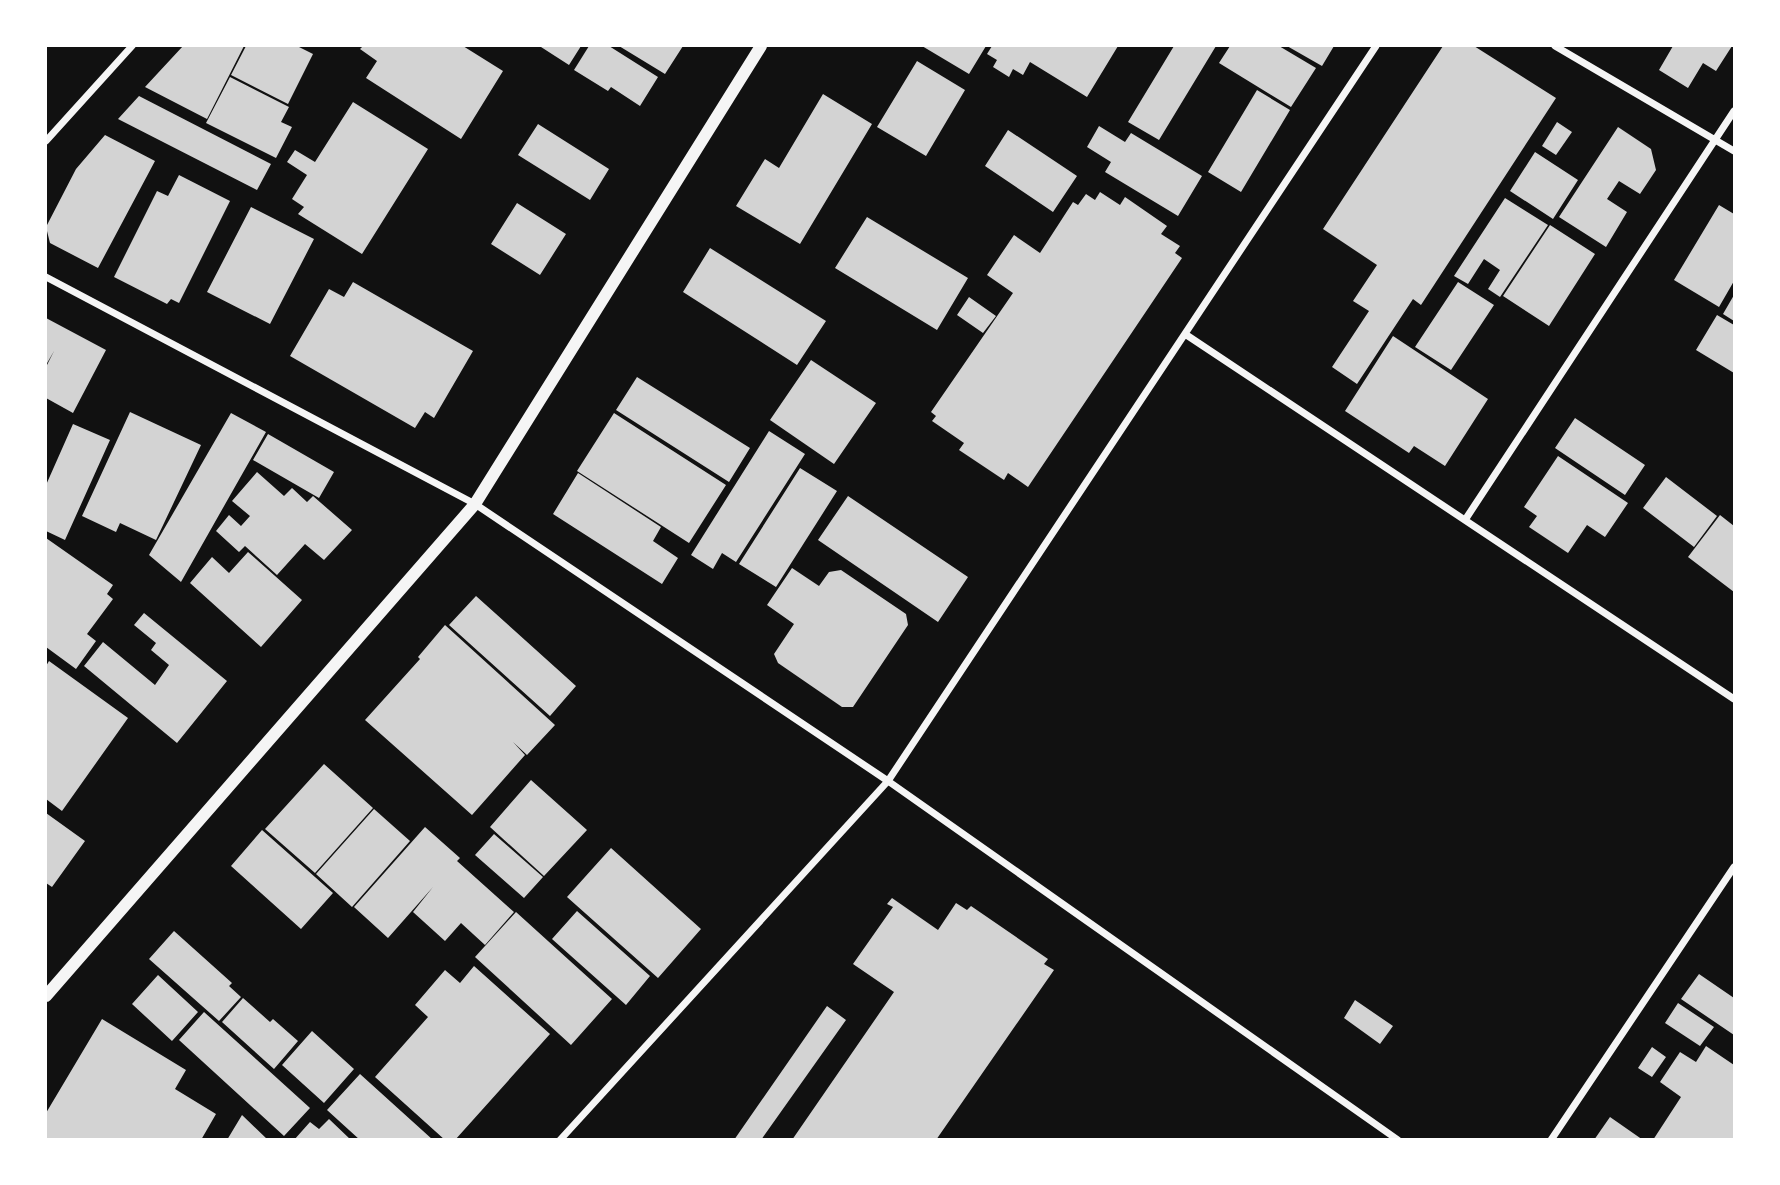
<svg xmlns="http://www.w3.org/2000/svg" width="1780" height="1185" viewBox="0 0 1780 1185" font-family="'DM Sans',sans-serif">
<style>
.building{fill:#d3d3d3}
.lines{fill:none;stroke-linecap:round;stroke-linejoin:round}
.minor{stroke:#f5f5f5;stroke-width:7}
.tertiary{stroke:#f5f5f5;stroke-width:12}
</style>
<rect width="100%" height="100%" fill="#111"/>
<path class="building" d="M183,46h61l-37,73 -62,-32z
M246,46h51l16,8 -25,50 -57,-29z
M363,46h100l40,25 -42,68 -95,-61 11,-17 -17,-12z
M542,46h39l-12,19 -28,-18z
M589,46h20l49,31 -18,29 -29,-19 -3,4 -34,-21z
M619,46h64l-18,28z
M922,46h64l-17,28z
M992,46h126l-31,51 -57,-35 -7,13 -10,-6 -4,8 -16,-10 4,-7 -10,-6z
M1174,46h42l-57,94 -31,-18z
M1230,46h49l37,22 -25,39 -72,-44z
M1287,46h47l-12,20z
M1443,46h31l82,52 -135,207 -8,-6 -56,85 -25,-17 37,-56 -16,-10 24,-36 -54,-36z
M1673,46h59l-16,25 -13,-8 -15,25 -29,-18z
M917,61l48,29 -39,66 -49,-29z
M230,77l59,30 -8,15 11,5 -16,31 -70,-35z
M1257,90l33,20 -49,82 -33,-20z
M823,94l49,30 -72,120 -64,-38 29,-47 14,9z
M139,96l132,68 -14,26 -139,-71z
M353,102l75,47 -66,105 -64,-40 6,-7 -12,-8 15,-24 -20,-13 8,-12 20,12z
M1557,122l15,10 -16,23 -14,-9z
M538,124l71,45 -19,31 -72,-45z
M1099,126l26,16 6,-9 71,43 -24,40 -73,-44 6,-10 -24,-15z
M1618,127l33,22 5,21 -16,24 -21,-13 -12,18 20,13 -21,35 -47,-30z
M1008,130l69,46 -24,36 -68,-46z
M105,135l50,26 -57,107 -48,-25 -4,-16 30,-58z
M1535,152l43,28 -25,39 -43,-28z
M179,175l51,26 -51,102 -8,-4 -4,5 -53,-27 43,-86 11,5z
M1100,192l20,13 5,-8 42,29 -6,8 19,12 -5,7 7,5 -154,229 -20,-14 -4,7 -45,-30 5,-7 -32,-22 4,-5 -5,-4 82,-119 -26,-18 27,-40 26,18 33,-51 5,3 8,-11 9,6z
M1505,198l43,27 -48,72 -12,-8 12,-19 -16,-11 -16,25 -14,-8z
M517,203l49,31 -26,41 -49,-31z
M1719,205l15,9v67l-15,26 -45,-27z
M251,207l63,32 -44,85 -63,-32z
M867,217l101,61 -31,52 -102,-62z
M1550,225l45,29 -46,72 -46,-30z
M710,248l116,73 -29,44 -114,-73z
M353,282l120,69 -39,67 -9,-6 -10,16 -125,-72 39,-67 15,8z
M1458,282l36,23 -43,65 -36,-23z
M1734,295v26l-11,-7z
M969,297l27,19 -13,17 -26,-18z
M1717,315l17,10v48l-38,-23z
M46,318l60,32 -33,63 -27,-15v-31l8,-16 -8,14z
M1393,336l95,63 -43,67 -31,-20 -5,7 -64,-42z
M811,360l65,43 -42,61 -64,-44z
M637,377l113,71 -21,34 -113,-72z
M130,412l71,33 -45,95 -36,-17 -4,9 -34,-16z
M231,413l35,19 -85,150 -32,-27z
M614,413l112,72 -37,58 -112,-72z
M1575,418l70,47 -20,30 -70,-47z
M73,424l37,16 -45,100 -19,-9v-46z
M769,431l36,23 -69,108 -14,-9 -9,16 -22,-14z
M268,434l66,38 -15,26 -66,-38z
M1558,456l70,47 -23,34 -18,-12 -19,28 -39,-26 8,-11 -13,-9z
M800,468l37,23 -61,96 -37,-23z
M257,472l27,24 8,-8 15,14 6,-6 39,34 -28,30 -19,-16 -28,31 -32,-29 -6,6 -23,-21 13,-16 12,11 9,-10 -18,-15z
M578,473l83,54 -8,14 25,17 -16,26 -109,-70z
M1666,477l51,39 -23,31 -51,-39z
M848,496l120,81 -30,45 -120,-82z
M1720,515l14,11v66l-46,-35z
M46,538l67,47 -6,9 6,5 -26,35 9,7 -20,28 -30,-22z
M248,552l54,48 -41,47 -71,-64 22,-26 17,16z
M792,568l27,18 10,-14 12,-2 65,44 2,11 -55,82h-11l-64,-44 -4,-9 20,-30 -27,-19z
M476,596l100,90 -26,30 -101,-91z
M144,613l83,68 -50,62 -93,-77 19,-24 52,43 14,-20 -18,-15 5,-7 -22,-18z
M445,625l110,100 -28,30 -14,-13 12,13 -53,60 -107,-95 55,-61 -2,-2z
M49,661l79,57 -66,93 -16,-12v-133z
M324,764l49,44 -58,65 -50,-44z
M531,780l56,50 -43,46 -54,-49z
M374,809l36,32 -58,66 -36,-33z
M46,813l39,28 -33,46 -6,-4z
M425,827l35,31 -3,3 57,51 -29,33 -24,-22 -16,18 -32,-29 20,-25 -45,51 -34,-31z
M262,830l71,63 -32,36 -70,-63z
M494,834l49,43 -19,21 -49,-43z
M611,848l90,81 -43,49 -91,-81z
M892,898l46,32 18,-27 11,7 4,-4 77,53 -4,5 10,6 -118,170h-144l102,-148 -41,-28 40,-57 -6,-3z
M577,911l73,65 -24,29 -74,-66z
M516,912l96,87 -41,46 -96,-88z
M174,931l58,52 -3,3 12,11 -22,24 -70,-62z
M474,966l76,68 -95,106h-10l-70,-63 53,-60 -13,-12 30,-35 15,13z
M1699,974l35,24v37l-53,-36z
M158,975l40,37 -26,29 -40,-37z
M243,998l27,24 3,-3 25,22 -24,28 -52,-47z
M1355,1000l38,26 -13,18 -36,-26z
M1678,1003l36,24 -14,19 -35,-23z
M827,1006l19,14 -85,120h-27z
M204,1012l106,96 -26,28 -105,-96z
M102,1019l84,51 -11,19 41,25 -15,26h-155v-27z
M312,1031l42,38 -30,34 -42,-38z
M1706,1046l28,19v75h-81l28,-43 -21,-15 20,-30 16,10z
M1652,1047l14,10 -14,20 -14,-9z
M360,1074l73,66h-73l-33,-30z
M242,1115l26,25h-41z
M1610,1117l33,23h-49z
M329,1119l22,21h-57l16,-18 9,7z"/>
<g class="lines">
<path class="minor" d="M1555,46l179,105
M46,141l86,-95
M46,277l429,227 413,277 510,359
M1185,334l549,365
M1465,520l269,-409
M560,1140l328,-359 488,-735
M1551,1140l183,-273"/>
<path class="tertiary" d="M46,996l429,-492 286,-458"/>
</g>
<rect width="1780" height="1185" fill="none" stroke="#ffffff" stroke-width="94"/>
</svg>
